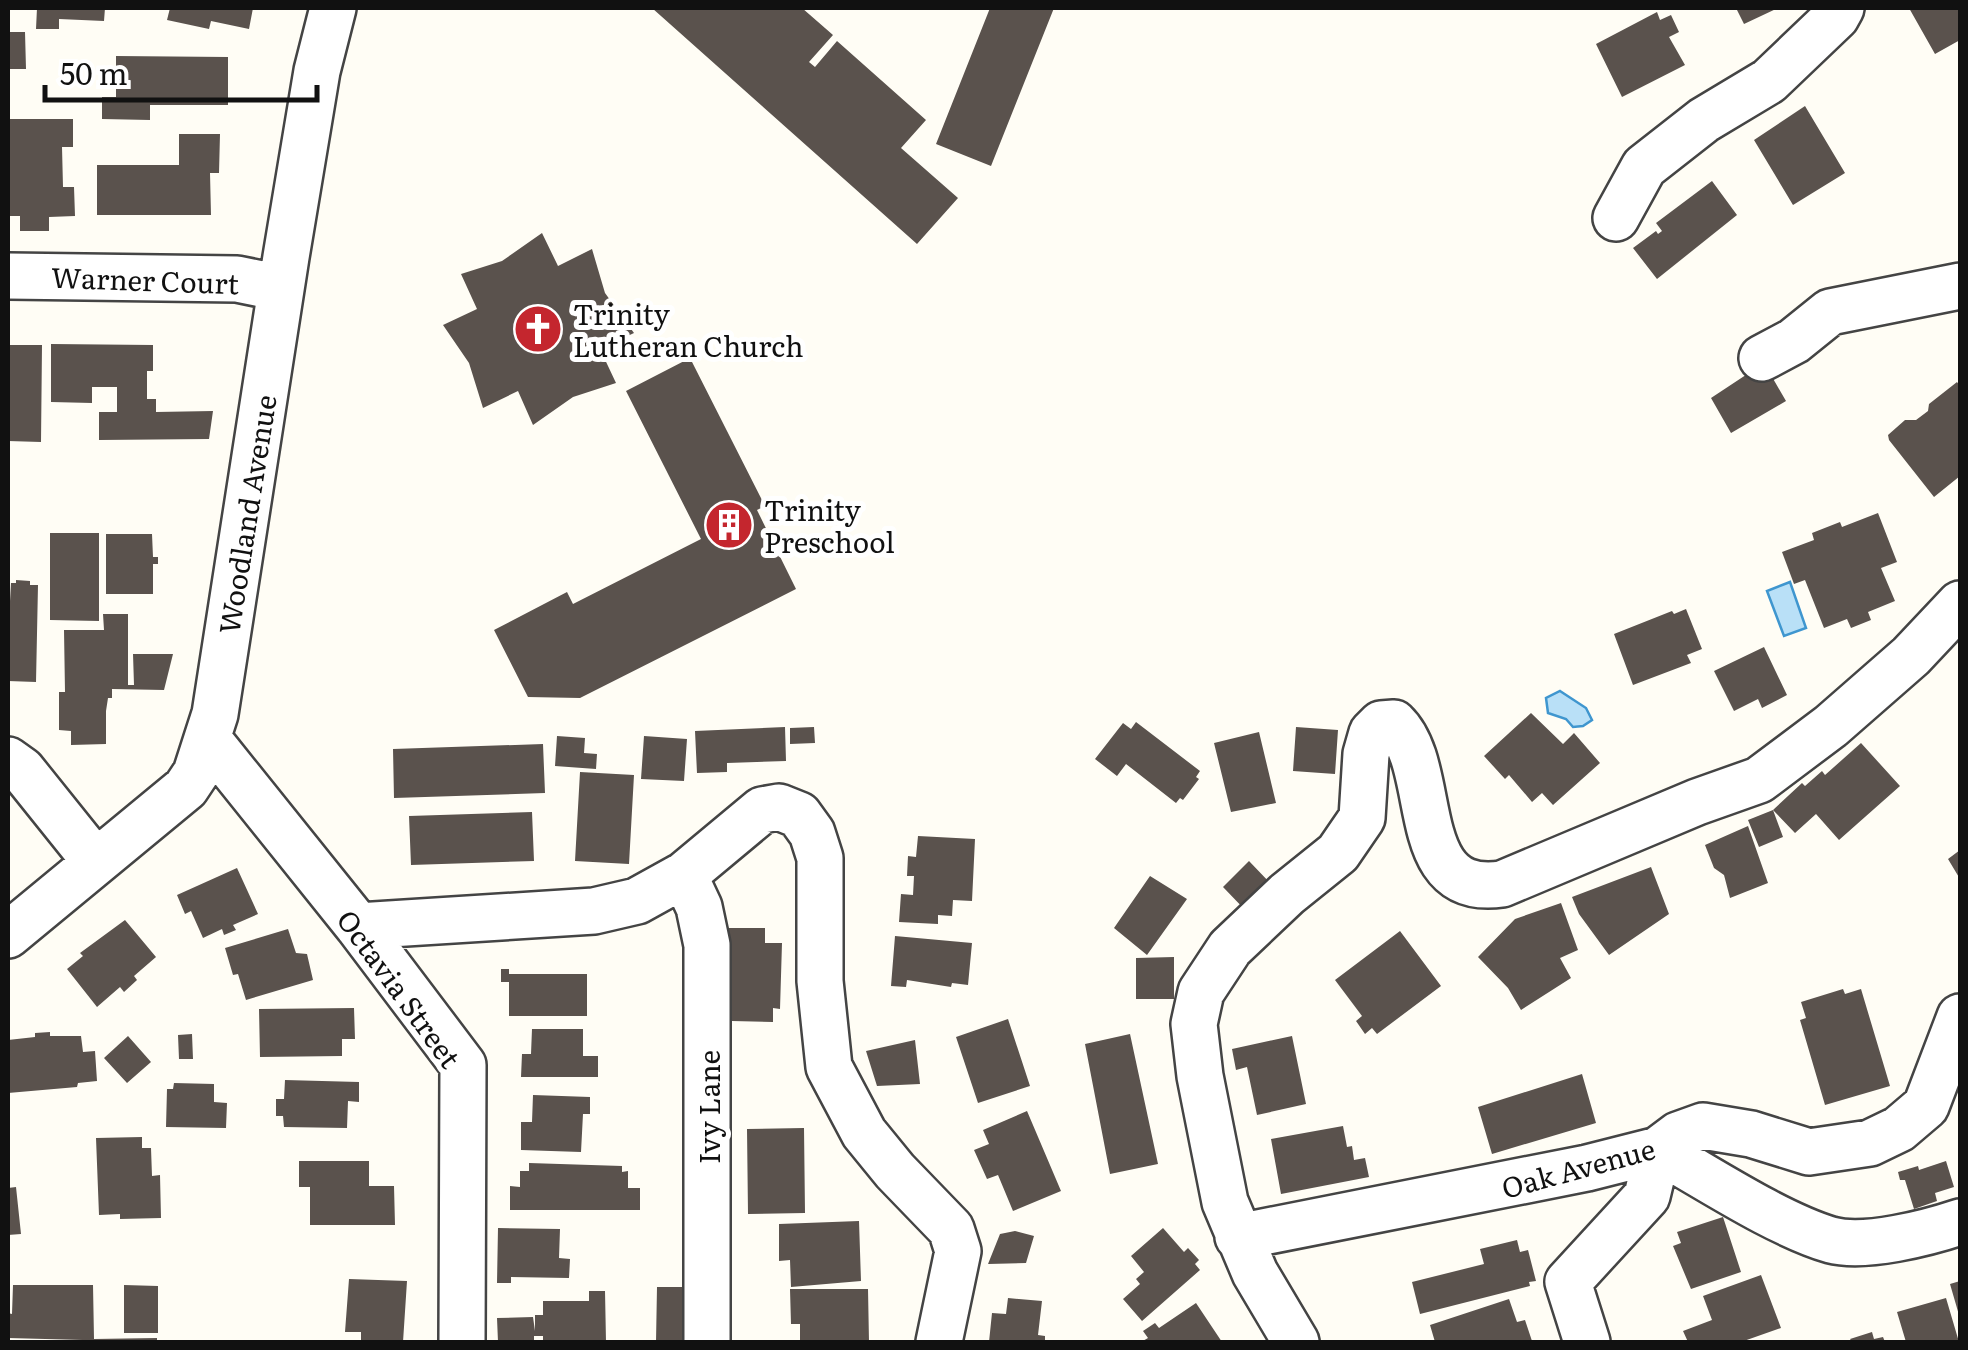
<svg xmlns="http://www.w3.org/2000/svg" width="1968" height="1350" viewBox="0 0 1968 1350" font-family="Literata,serif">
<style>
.water{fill:#b9e0f7;stroke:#3f96cf;stroke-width:2.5}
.building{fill:#5a524d}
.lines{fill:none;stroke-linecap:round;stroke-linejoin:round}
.minor-casing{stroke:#444;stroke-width:50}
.minor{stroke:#fff;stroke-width:45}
.labels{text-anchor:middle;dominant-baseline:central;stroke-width:10;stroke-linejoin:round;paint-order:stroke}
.street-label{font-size:28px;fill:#111;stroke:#fff}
.poi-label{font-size:28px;fill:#111;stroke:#fff;text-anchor:start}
</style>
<rect width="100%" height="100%" fill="#fffdf5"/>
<path class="water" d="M1790,582l16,46 -22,8 -17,-45z
M1560,691l26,17 6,12 -9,6 -10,1 -7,-8 -18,-6 -2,-15z"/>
<path class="building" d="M37,8h68l-1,13 -45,-2v10h-23z
M170,8h83l-4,21 -38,-8 -2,8 -42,-9z
M652,8h150l31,27 -24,27 6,5 22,-26 89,79 -25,28 57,50 -41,46z
M990,8h64l-63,158 -55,-22z
M1736,8h42l-34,16z
M1909,8h51v32l-25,14z
M1657,12l3,8 11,-5 8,17 -10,5 16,28 -63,32 -26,-53z
M8,32h17l1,37h-18z
M116,56l112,1v48h-78v15l-48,-1v-22h14z
M1805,106l40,67 -52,32 -39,-65z
M8,119h65v28h-11l1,40h11l1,29 -26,1v14h-29v-15h-12z
M179,134h41l-1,39h-9l1,42h-114v-50h82z
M1712,181l25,34 -80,64 -24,-31 23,-17 2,3 4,-3 -6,-8z
M542,233l16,33 34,-17 13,44 29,40 -34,16 16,34 -43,14 -40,28 -15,-34 -35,17 -14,-45 -26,-38 34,-16 -16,-35 41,-13z
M51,344l102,1v26h-6v28h9v13l57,-1 -4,28 -110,1v-28h18v-25h-25v16l-41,-1z
M8,345h34l-1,97 -33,-1z
M690,358l75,148 -8,4 39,79 -216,109 -52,-1 -34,-67 73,-38 6,12 128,-65 -75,-148z
M1764,363l22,38 -55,32 -20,-35z
M1957,382l3,4v90l-26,21 -45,-57 -1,-5 17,-15h11l12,-9 1,-7z
M1878,513l19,49 -16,6 14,33 -27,11 3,8 -20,8 -4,-9 -23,9 -19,-48 -11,4 -12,-32 32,-12 -2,-7 28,-11 2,5z
M50,533h49v88l-49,-1z
M106,534h46l1,23h5v7h-5v30h-47z
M16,580l14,1v4h8l-2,97 -28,-1v-80h2l1,-18h5z
M1686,609l16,40 -15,6 4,8 -58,22 -19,-51 58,-23 2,3z
M103,614h25v71h6l-1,-31h40l-9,36 -52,-1v9h-4l-2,13v33l-35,1v-14l-12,-1v-38h6l-1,-62h40z
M1764,647l23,48 -25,13 -4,-9 -24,12 -20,-40z
M1531,713l32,31 11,-11 26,30 -47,42 -11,-12 -10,9 -23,-27 -4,4 -21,-23z
M1136,722l64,49 -4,6 3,2 -16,21 -3,-2 -4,5 -50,-39 -9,12 -22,-17 28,-36 8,6z
M785,727l1,34 -59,2v9l-30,1 -2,-42z
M814,727l1,16 -25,1v-16z
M1296,727l42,3 -3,44 -42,-3z
M1259,732l17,71 -45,9 -17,-69z
M557,736l28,2 -1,15 13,1 -1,15 -41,-3z
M644,736l43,3 -3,42 -43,-2z
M1861,743l39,43 -61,54 -23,-26 -21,19 -22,-23 29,-27 3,3 17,-15 3,4z
M543,744l2,49 -151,5 -1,-49z
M580,772l54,3 -5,89 -54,-3z
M1773,810l10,27 -24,10 -11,-27z
M532,812l2,49 -123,4 -2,-49z
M1748,826l20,57 -38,15 -6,-23 -10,-7 -9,-23z
M918,836l57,3 -3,62 -19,-1 -1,16 -14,-1v9l-39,-2 2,-28 12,1 1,-19h-7l1,-20 8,1z
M1960,850v29l-12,-20z
M1249,861l26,27 -27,25 -25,-26z
M1651,867l18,47 -60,41 -30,-41 -7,-17z
M237,868l21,46 -25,11 3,5 -12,5 -2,-6 -19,9 -12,-27 -6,3 -8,-19z
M1150,876l37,23 -40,56 -33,-27z
M1561,903l17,47 -18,8 11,20 -50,32 -13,-22 -30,-31 37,-38z
M125,920l31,37 -22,19 3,4 -13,12 -4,-5 -23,20 -30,-38 16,-13 -3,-3z
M729,928h36v15h17l-2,66 -7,-1v14l-41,-1v-14h-4z
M288,929l8,24 11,1 6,26 -67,20 -8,-26 -5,1 -8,-27z
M1400,931l41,55 -64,48 -5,-6 -7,6 -9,-13 6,-5 -27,-36z
M895,936l77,7 -4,42 -16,-2 -1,4 -44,-7 -1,7 -15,-1z
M1174,957v42h-38v-41z
M501,969h8v5h78v42h-78v-34h-8z
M1843,989l2,5 16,-5 29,97 -65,19 -25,-85 6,-2 -5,-16z
M354,1008l1,31h-13v17l-82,1 -1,-48z
M1008,1019l22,67 -52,17 -22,-66z
M532,1029h51v27h15v21h-77l1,-23h9z
M50,1032v4h31l2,16 12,-1 2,30 -19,2 -1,4 -69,6v-53l27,-3v-4z
M192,1034l1,25h-14l-1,-24z
M1130,1034l28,130 -48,10 -25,-130z
M128,1036l23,26 -24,21 -23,-25z
M1292,1036l14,68 -49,11 -10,-48 -11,3 -4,-21z
M915,1040l5,44 -43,2 -11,-35z
M1582,1074l14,49 -104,31 -14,-47z
M285,1080l74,2v20l-11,-1 -1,27 -63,-1 -1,-11h-7v-17h8z
M174,1083l40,1v18l13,1 -1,25 -60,-1 1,-38h6z
M533,1095l57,2v17h-7l-2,38 -60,-2v-28h11z
M1027,1111l34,80 -48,20 -15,-36 -11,4 -13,-29 15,-6 -6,-14z
M1343,1126l4,21 5,-1 2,14 11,-2 4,19 -88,17 -10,-55z
M804,1128l1,85 -57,1 -1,-85z
M142,1137v11h9l1,28 8,-1 1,43 -41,1v-5l-21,1 -3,-77z
M299,1161h70v25h25l1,39h-85v-38h-11z
M1946,1161l8,26 -19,6 2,8 -23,8 -9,-29h-5l-2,-8 20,-6 1,4z
M529,1163l93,3v6l6,-1v17h12v22h-130v-24l10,1v-16h9z
M16,1187l5,47 -13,1v-47z
M1723,1217l18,55 -50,17 -18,-43 8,-3 -4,-11z
M859,1221l2,60 -70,6 -1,-27 -11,1v-37z
M498,1228l62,1 -1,29 11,1 -1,19 -58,-1v6h-14z
M1163,1228l21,24 4,-4 11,12 -4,4 5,6 -58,51 -19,-22 17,-15 -4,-5 8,-7 -13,-16z
M1015,1231l19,5 -8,27 -38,1 12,-30z
M1517,1240l3,12 8,-2 8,31 -7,1 1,4 -110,28 -8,-32 72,-18 -4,-15z
M1761,1275l20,53 -40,14h-53l-5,-11 29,-11 -9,-24z
M349,1279l58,2 -4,61h-42v-10h-16z
M1960,1281v34h-1l-9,-31z
M13,1285h80l1,54 63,-1v4l-149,-4v-25l4,1z
M124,1285l34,1v47h-34z
M657,1287h40l-1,55h-40z
M790,1289h78l1,53h-69v-18h-9z
M589,1291h16l1,51h-63v-6h-9v6h-36l-1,-24 36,-1 2,14v-16h8v-14h46z
M1008,1298l34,3 -4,34 7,1v6h-56l3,-29 14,1z
M1946,1298l13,44h-53l-9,-30z
M1509,1299l8,23 8,-2 7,21 -97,1 -5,-17z
M1196,1303l26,39h-81l7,-4 -5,-7 12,-8 4,5z
M1872,1332l2,7 9,-2 2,5h-33l-2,-3z"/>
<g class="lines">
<g class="minor-casing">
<path id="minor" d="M1616,218l28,-51 60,-47 65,-39 67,-64 5,-9
M8,276l229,3 44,9
M1762,358l32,-17 36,-29 130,-26
M208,739l150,187 105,139 -1,277
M8,760l14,10 73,91
M684,875l15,32 8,38v397
M358,926l236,-15 43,-10 47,-26 78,-65 17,-3 20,8 13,18 8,25v123l9,86 35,66 31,38 56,58 7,22 -19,91
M8,935l178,-147 10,-15 19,-59 71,-457 31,-186 16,-63
M1238,1237l349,-69 71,-18 20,-15 25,-9 48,8 58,18 61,-9 29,-14 27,-23 34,-89
M1296,1342l-41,-69 -30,-71 -25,-126 -6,-52 7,-32 29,-44 57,-54 51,-41 24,-35 4,-64 6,-21 9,-9 13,-1c47,45 10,175 108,161l195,-82 62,-22 72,-54 80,-70 49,-52
M1587,1342l-19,-60 79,-86 11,-46c50,28 119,74 173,90 34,9 96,-7 129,-18"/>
</g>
<use href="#minor" class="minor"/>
</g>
<defs>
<g id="church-disc" transform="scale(2.5)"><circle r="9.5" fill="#c4262e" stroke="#fff"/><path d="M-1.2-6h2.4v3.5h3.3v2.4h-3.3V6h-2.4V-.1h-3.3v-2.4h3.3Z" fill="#fff"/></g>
<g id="building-disc" transform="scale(2.5)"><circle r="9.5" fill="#c4262e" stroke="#fff"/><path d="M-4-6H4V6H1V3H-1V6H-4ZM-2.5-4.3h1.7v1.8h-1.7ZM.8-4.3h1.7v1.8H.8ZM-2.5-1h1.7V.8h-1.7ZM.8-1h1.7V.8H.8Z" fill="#fff"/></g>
</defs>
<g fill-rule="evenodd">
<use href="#church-disc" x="538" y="329"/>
<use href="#building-disc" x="729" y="525"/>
</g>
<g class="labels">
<g class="street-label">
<text transform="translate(145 279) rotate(2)">Warner Court</text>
<text transform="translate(246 514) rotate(-81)">Woodland Avenue</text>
<text transform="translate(400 988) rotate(54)">Octavia Street</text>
<text transform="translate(708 1107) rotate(-90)">Ivy Lane</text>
<text transform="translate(1578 1167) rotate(-15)">Oak Avenue</text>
</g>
<g class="poi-label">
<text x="573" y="313">Trinity<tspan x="573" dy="32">Lutheran Church</tspan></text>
<text x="764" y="509">Trinity<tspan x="764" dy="32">Preschool</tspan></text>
</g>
</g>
<rect width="1968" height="1350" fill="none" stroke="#111111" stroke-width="20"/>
<path d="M45 85v15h272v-15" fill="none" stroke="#111111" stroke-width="5"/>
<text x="60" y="85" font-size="30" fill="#111111" stroke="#ffffff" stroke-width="8" paint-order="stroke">50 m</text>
</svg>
